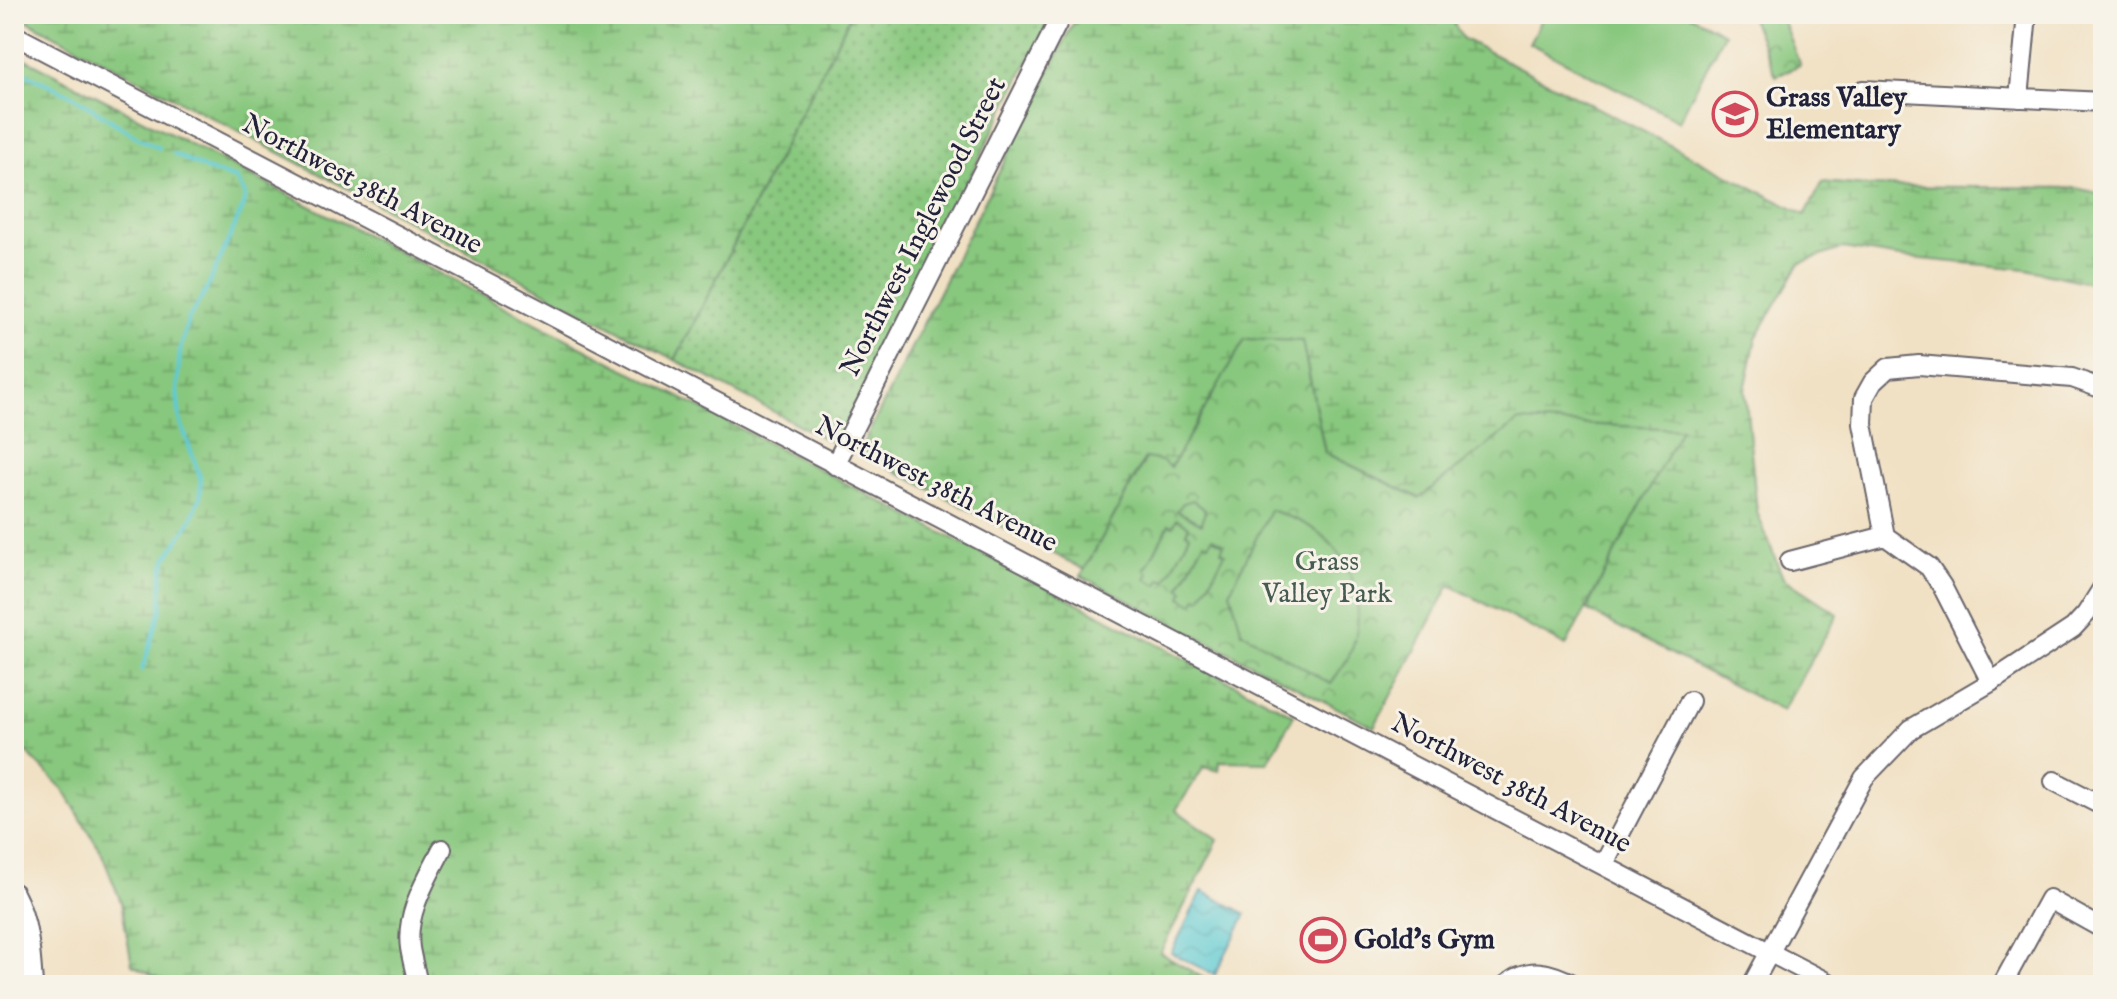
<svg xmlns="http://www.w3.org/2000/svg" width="2117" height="999" viewBox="0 0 2117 999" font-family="'IM FELL English',serif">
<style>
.grass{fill:url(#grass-dots);stroke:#55745c;stroke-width:2}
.wetland{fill:url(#wetland-marsh);stroke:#55745c;stroke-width:2}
.park{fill:url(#park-crowns);stroke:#55745c;stroke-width:2}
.pitch{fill:#88c77e;stroke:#55745c;stroke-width:2}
.water{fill:url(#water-waves);stroke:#407687;stroke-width:2}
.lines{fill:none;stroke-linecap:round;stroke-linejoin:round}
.stream{stroke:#5dcad3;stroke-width:4}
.minor-casing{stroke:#6a656b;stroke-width:22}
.minor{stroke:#fff;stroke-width:18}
.labels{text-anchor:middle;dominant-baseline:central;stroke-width:6;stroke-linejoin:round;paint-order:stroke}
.poi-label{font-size:28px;font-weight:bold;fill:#22223b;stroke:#f7f3e8;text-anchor:start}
.street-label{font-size:28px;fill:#22223b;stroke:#f7f3e8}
.park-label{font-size:28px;fill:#465c52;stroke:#f7f3e8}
</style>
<defs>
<pattern id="grass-dots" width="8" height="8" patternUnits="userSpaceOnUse" patternTransform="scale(2)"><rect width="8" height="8" fill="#88c77e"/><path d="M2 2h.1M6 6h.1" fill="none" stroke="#6fa168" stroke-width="1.8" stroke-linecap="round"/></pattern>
<pattern id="wetland-marsh" width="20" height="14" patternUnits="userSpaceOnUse" patternTransform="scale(2)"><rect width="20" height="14" fill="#88c77e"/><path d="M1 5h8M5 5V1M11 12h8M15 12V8" fill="none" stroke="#6fa168"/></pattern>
<pattern id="park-crowns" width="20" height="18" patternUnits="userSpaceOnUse" patternTransform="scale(2)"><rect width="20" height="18" fill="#88c77e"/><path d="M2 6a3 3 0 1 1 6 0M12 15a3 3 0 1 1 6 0" fill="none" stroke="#6fa168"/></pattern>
<pattern id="water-waves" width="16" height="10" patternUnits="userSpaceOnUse" patternTransform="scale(2)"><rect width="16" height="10" fill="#5dcad3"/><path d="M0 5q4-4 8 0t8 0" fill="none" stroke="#51adb6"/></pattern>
</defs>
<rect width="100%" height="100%" fill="#f7f3e8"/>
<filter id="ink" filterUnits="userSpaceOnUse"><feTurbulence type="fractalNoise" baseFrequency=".0125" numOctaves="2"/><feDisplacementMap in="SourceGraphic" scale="16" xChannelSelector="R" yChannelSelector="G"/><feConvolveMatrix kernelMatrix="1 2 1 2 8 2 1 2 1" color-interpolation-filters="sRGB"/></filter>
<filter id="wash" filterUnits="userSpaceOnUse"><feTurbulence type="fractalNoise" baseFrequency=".006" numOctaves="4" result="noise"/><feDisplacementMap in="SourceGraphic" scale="32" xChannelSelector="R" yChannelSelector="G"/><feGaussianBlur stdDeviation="1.8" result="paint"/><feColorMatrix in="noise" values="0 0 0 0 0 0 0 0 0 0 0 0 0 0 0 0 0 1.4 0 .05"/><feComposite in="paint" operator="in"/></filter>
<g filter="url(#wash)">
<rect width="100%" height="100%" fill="#f1e1c4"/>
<path class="grass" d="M851,14h201l-214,425 -7,3 -156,-82z"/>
<path class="wetland" d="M14,14h837l-176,346z
M1078,14h371l13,24 343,177 18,-33 44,4 209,2 27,6v92l-77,-17 -125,-12 -57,-9 -44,15 -44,75 -11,52 12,122 26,66 55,36 -56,97 -196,-101 55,-108 -122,-81 -99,77 -95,-45 -23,-112 -131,126 -26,-9 -60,112 -226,-118z
M14,53l1280,662 -26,47 -48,-1 -1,10 -15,-4 -28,43 42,30 -58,113 56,32h-952l-95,-2 -37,-18 -11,-63 -20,-50 -38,-63 -49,-49z"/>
<path class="park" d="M1749,14h36l-1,10 16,41 -24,11z
M1245,339l57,2 23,112 94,45 100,-77 162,8 -115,217 -116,-61 -76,142 -293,-151 65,-118 16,3 9,6z"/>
<path class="pitch" d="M1544,14h144l36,19 -45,88 -150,-78z
M1193,500l12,10 -3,14 -25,-13 6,-8z
M1270,510c20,7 39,13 55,28 32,28 42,82 23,120 -5,9 -12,17 -17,26l-89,-52 -12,-41z
M1177,519l12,7 -3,6 4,3 -24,46 -5,-2 -3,6 -12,-6 3,-6 -4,-3 24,-46 4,2z
M1212,538l12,6 -3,7 4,2 -24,46 -4,-2 -4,7 -12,-7 3,-6 -4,-3 24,-46 5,2z"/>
<path class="water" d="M1202,891l44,23 -31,61 -44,-22z"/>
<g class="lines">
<path class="stream" d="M14,68l59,28 59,38 27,14
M142,670l19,-61 1,-35 4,-15 25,-39 9,-22 1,-18 -21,-60 -3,-29 3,-41 8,-31 18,-28 37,-84 2,-13 -9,-15 -30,-10 -32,-15"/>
</g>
</g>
<g filter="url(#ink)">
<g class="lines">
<g class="minor-casing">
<path id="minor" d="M14,35l1818,950
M1863,90l240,12
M2019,98l8,-84
M835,465l227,-451
M1790,561l95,-25
M1991,682l-49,-96 -13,-19 -44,-31 -22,-112 1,-26 9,-16 15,-14 31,-3 153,13 31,11
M2054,781l49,25
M1604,864l86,-163
M14,893c15,28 17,61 19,92
M418,985c-2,-12 -6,-24 -8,-37 -5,-35 17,-69 32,-99
M1506,985c23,-20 44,-13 69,0
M1752,985l112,-207 47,-49 80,-47 82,-54 13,-14 17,-27
M2002,985l47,-86 54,30"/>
</g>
<use href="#minor" class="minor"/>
</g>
</g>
<defs>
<g id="school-ring" transform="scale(2.3)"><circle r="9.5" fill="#f7f3e8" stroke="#d1495b" stroke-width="1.5"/><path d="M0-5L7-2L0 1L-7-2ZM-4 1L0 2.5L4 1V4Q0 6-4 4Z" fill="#d1495b"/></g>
<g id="stadium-ring" transform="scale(2.3)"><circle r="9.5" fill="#f7f3e8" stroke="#d1495b" stroke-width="1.5"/><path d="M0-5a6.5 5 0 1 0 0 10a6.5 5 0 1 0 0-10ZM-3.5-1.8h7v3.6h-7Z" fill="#d1495b"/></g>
</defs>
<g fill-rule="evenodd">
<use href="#school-ring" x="1735" y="114"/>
<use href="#stadium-ring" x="1323" y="940"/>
</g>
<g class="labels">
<g class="poi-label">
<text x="1766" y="98">Grass Valley<tspan x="1766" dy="32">Elementary</tspan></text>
<text x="1354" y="940">Gold's Gym</text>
</g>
<g class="street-label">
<text transform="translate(362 185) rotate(28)">Northwest 38th Avenue</text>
<text transform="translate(924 227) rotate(-63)">Northwest Inglewood Street</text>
<text transform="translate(936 485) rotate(27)">Northwest 38th Avenue</text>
<text transform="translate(1511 784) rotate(28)">Northwest 38th Avenue</text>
</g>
<g class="park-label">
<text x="1327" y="562">Grass<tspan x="1327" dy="32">Valley Park</tspan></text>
</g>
</g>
<rect width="2117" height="999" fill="none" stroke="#f7f3e8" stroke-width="48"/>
</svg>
